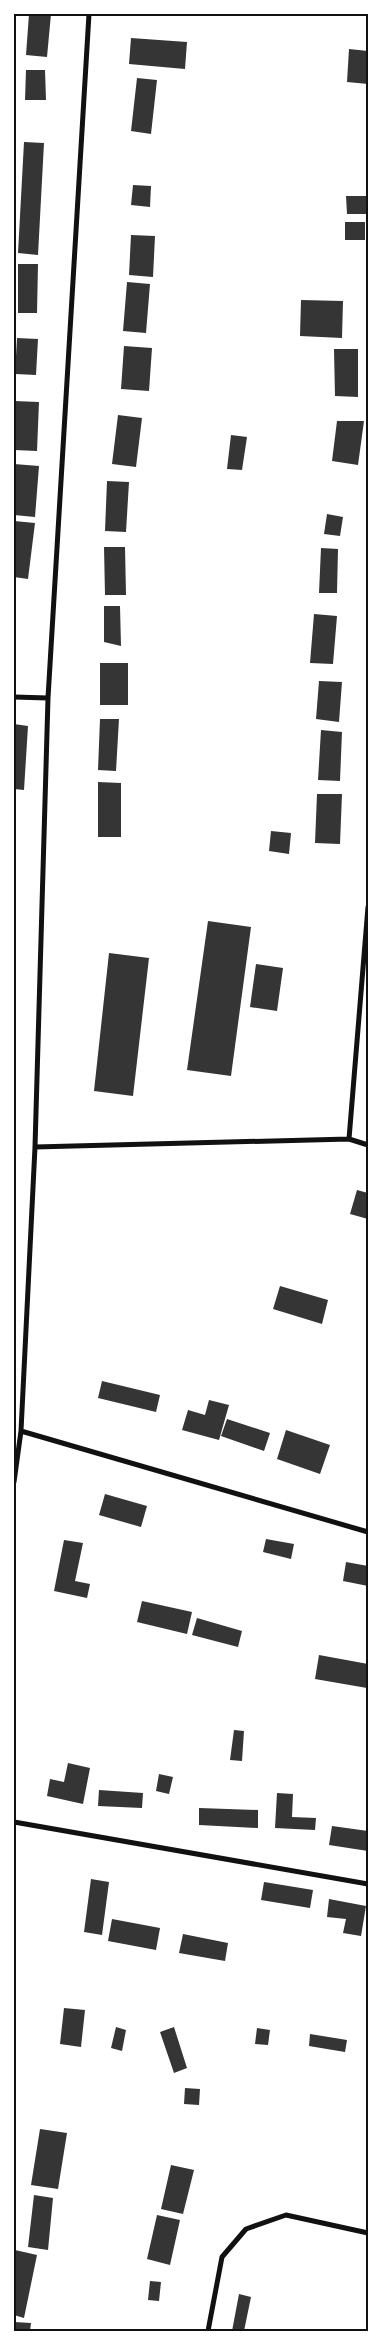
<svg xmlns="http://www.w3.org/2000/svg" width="382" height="2345" viewBox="0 0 382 2345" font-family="'Noto Sans',sans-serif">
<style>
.building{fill:#353535}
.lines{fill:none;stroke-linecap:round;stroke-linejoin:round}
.minor{stroke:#111;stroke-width:5}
.neatline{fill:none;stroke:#111;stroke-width:2}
</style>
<rect width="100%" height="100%" fill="#fff"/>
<path class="building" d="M29,14h22l-4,43 -21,-2z
M131,38l56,4 -2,27 -56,-5z
M349,49l19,2v33l-21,-2z
M26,70h19l1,30h-21z
M137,78l20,2 -6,54 -20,-3z
M24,142l20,1 -6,112 -20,-2z
M133,185l18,1 -1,21 -19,-2z
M346,196h21v18h-20z
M345,222h20v18h-20z
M131,235l24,1 -2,41 -24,-2z
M18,264h20l-1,49h-19z
M127,282l23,2 -4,49 -23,-2z
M301,300l42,1 -1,37 -42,-2z
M17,338l21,1 -2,36 -21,-1z
M124,346l28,2 -3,43 -28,-2z
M334,349h24v48l-23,-1z
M14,401l25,1 -2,49 -23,-1z
M118,415l24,3 -6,49 -24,-3z
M337,421h27l-6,44 -26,-4z
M231,435l16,2 -5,33 -15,-1z
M14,464l25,2 -4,51 -21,-2z
M107,481l22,1 -3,50 -21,-1z
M327,514l16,3 -3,19 -16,-2z
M14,521l21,2 -7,56 -14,-2z
M104,547h21l1,48h-21z
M321,548l17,1 -1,44h-18z
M104,606h16l1,40 -17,-4z
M314,614l23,2 -4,48 -23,-1z
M100,663h28v42h-28z
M319,681l23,1 -3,40 -23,-3z
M100,719h19l-3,52 -18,-1z
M14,724l14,2 -4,64 -10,-1z
M321,730l21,2 -2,49 -22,-1z
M98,782l23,1v54h-23z
M317,794h25l-2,50 -25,-1z
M271,831l20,2 -2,21 -20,-3z
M208,921l43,6 -20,149 -44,-6z
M109,953l40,5 -16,138 -39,-5z
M256,964l27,4 -6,43 -27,-4z
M357,1190l11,3v26l-18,-5z
M280,1286l48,14 -6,24 -49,-15z
M102,1381l58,14 -4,17 -58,-14z
M209,1400l20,5 -10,35 -37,-10 6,-20 17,5z
M227,1419l43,14 -6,18 -43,-15z
M286,1430l44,15 -10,29 -43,-15z
M105,1494l42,12 -6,21 -42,-12z
M266,1539l28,5 -3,15 -28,-7z
M64,1540l19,3 -8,38 15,3 -3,14 -33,-7z
M346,1562l22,4v20l-25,-5z
M142,1601l50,11 -5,22 -50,-12z
M197,1618l45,13 -4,16 -46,-12z
M319,1655l49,9 -1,24 -52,-9z
M234,1730l10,1 -2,30 -12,-1z
M68,1763l22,5 -7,36 -36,-8 3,-17 14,3z
M159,1774l14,3 -4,17 -13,-3z
M99,1790l44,3 -1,15 -44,-2z
M277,1793l16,1 -1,23 24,1 -1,12 -40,-2z
M199,1808l59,2v18l-59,-3z
M332,1826l36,5v20l-39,-6z
M91,1879l18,3 -7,53 -18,-3z
M264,1882l49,8 -3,18 -49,-8z
M329,1899l37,7 -5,30 -18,-3 3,-14 -19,-2z
M112,1919l48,9 -4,22 -48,-9z
M183,1934l45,9 -3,18 -46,-8z
M64,2008l21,2 -4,37 -21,-3z
M116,2027l10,3 -4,21 -11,-3z
M174,2027l13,41 -13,5 -14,-41z
M257,2028l13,2 -2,15 -13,-1z
M310,2034l37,6 -2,12 -36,-6z
M185,2088l15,1 -1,16 -15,-1z
M40,2129l27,4 -9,56 -27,-4z
M171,2165l23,5 -11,44 -22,-5z
M34,2195l19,3 -5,52 -20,-3z
M157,2215l23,5 -10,45 -23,-6z
M15,2250l22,5 -13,63 -10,-3z
M150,2281l11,1 -2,19 -11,-1z
M239,2294l12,3 -7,34h-12z
M14,2322l17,1 -1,8h-16z"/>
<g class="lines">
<path class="minor" d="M14,697l34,1 -13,449 -14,284 -7,51
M48,698l41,-684
M349,1139l19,-232
M35,1147l314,-8 19,6
M21,1431l347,101
M14,1822l354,62
M208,2331l14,-74 24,-28 40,-14 82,18"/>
</g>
<rect width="382" height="2345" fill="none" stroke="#ffffff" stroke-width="30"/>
<rect x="15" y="15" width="352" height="2315" class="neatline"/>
</svg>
